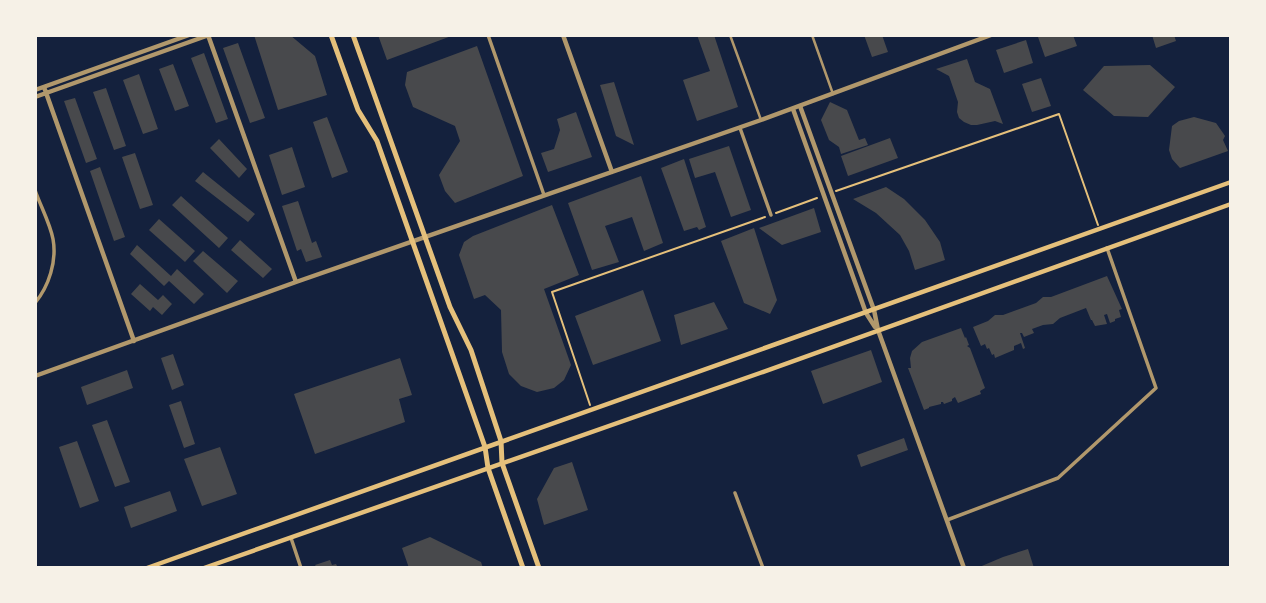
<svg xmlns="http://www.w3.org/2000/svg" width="1266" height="603" viewBox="0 0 1266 603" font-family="Overpass,sans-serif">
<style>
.building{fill:#48494c}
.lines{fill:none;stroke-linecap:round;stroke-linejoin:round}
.path{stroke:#e5c07b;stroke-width:2}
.pedestrian{stroke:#b1986c;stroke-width:2.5}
.minor{stroke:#b1986c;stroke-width:3.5}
.tertiary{stroke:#b1986c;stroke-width:4.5}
.secondary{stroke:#e5c07b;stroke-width:4.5}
.primary{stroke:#e5c07b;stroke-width:5}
</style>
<rect width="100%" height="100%" fill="#14213d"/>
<path class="building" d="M254,35h36l25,21 12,39 -49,15z
M378,35h76l-67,25z
M697,35h17l24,72 -41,14 -14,-41 27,-9z
M864,35h18l6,17 -16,5z
M1045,35h28l4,11 -32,11 -7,-20z
M1152,35h22l2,6 -20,7z
M1026,40l7,23 -29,10 -8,-23z
M238,43l27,75 -15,5 -27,-75z
M477,46l46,130 -68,27 -10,-12 -6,-16 21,-34 -5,-15 -42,-19 -8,-22 2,-13z
M204,53l24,66 -12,4 -25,-65z
M967,59l8,23 15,7 13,35 -8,-3 -18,4h-6l-7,-3 -5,-4 -2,-6 1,-10 -9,-26 -13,-7z
M173,64l16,42 -14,5 -16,-42z
M1150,65l25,22 -27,30 -34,-1 -31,-26 21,-24z
M139,74l19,55 -15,5 -20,-54z
M1041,78l10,28 -19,6 -10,-28z
M614,82l20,63 -18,-9 -16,-51z
M106,88l20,58 -12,4 -21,-58z
M75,98l22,61 -11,4 -22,-62z
M830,102l17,8 12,30 6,-2 3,7 -27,9 -2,-7 -10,-7 -8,-20z
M576,112l16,45 -44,15 -7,-19 13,-4 6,-19 -3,-11z
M327,117l21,55 -16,6 -19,-56z
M1194,117l22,6 7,10 2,3 -2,4 5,11 -48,17 -8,-9 -3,-9 3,-24 7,-5z
M890,138l8,20 -50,18 -7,-20z
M219,139l28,30 -8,9 -29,-30z
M729,146l22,64 -20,7 -16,-45 -20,6 -6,-19z
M292,147l13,40 -23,8 -13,-40z
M135,153l18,52 -13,4 -18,-52z
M684,159l22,68 -7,3 -2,-3 -13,4 -23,-63z
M100,167l25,70 -11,4 -24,-70z
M203,172l52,42 -7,8 -53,-41z
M641,176l22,67 -19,8 -12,-34 -27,9 14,36 -27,8 -24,-67z
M886,187l18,12 21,21 15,22 5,18 -30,10 -6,-19 -9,-16 -24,-22 -23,-14z
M181,196l47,42 -9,10 -47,-43z
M298,201l14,42 4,-2 6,16 -16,5 -5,-13 -4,2 -15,-45z
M552,205l27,70 -35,14 27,76 -7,15 -10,8 -17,4 -16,-6 -12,-12 -7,-22 -1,-42 -16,-15 -11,4 -15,-44 5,-13 9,-6z
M814,208l7,24 -39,13 -23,-17z
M159,219l36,32 -10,11 -36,-32z
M754,228l23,72 -7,14 -26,-11 -23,-62z
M240,240l32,29 -9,9 -32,-28z
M137,245l34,31 6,-7 27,25 -10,10 -25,-23 -5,5 -34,-32z
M203,251l35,30 -11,12 -34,-32z
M1107,276l15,33 -3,1 2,7 -6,2v2l-5,2 -3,-9 -3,1 3,9 -12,2 -3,-6h-1l-5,-12 -26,10 -7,6 -10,1 -11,4 2,4 -10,4 -2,-4h-2l5,15 -2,1 -2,-6 -7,3v4l-19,8 -1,-4 -2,1 -3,-7 -2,1 -2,-5 -4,2 -8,-19 15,-6 7,-6h8l33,-12 7,-6h8z
M140,284l18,16 5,-5 9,9 -10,11 -9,-8 -3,4 -19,-17z
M643,290l18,51 -68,24 -18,-49z
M714,302l14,27 -47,16 -7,-30z
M961,328l4,10 1,-1 3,8 -2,1 3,2 15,40 -5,3 1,3 -23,9 -3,-6 -3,2v2l-8,3 -1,-2h-2v2l-12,3v1l-5,2 -16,-42h3l-1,-10 2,-7 10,-9z
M871,350l11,32 -59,22 -12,-33z
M173,354l11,31 -12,5 -11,-32z
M400,358l12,37 -13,4 6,23 -90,32 -21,-60z
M127,370l6,18 -46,17 -6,-18z
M181,401l14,43 -11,4 -15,-43z
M107,420l23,62 -15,5 -23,-62z
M904,438l4,12 -47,17 -4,-12z
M77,441l22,60 -19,7 -21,-61z
M220,447l17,47 -35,12 -18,-47z
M572,462l16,48 -44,15 -7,-26 17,-31z
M170,491l7,20 -46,17 -7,-21z
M430,537l51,25 2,6h-74l-7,-20z
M1028,549l6,19h-57l26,-11z
M330,560l2,5 4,-1 2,4h-21l-2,-3z"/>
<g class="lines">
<path class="path" d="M836,191l223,-77 39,111
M776,213l41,-15
M590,405l-38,-113 213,-75"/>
<path class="pedestrian" d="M730,35l31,85
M812,35l21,59"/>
<path class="minor" d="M488,35l56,160
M740,128l31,87
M35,190c5,15 15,33 18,49 4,22 -4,47 -18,64
M735,493l28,75
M947,520l111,-42 98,-90 -49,-140
M291,538l10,30"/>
<path class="tertiary" d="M208,35l88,247
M563,35l49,137
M44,87l90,254
M35,90l154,-55
M35,97l174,-62
M800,106l74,204 4,20 86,238
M793,109l73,204 9,14
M35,376l261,-94 465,-162 230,-85"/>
<path class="secondary" d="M147,568l1084,-386
M204,568l556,-195 471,-169"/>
<path class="primary" d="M331,35l27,75 19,31 108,306 3,21 35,100
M353,35l97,272 21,43 30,91 1,22 37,105"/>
</g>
<rect width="1266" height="603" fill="none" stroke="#f6f1e7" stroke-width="74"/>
</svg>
